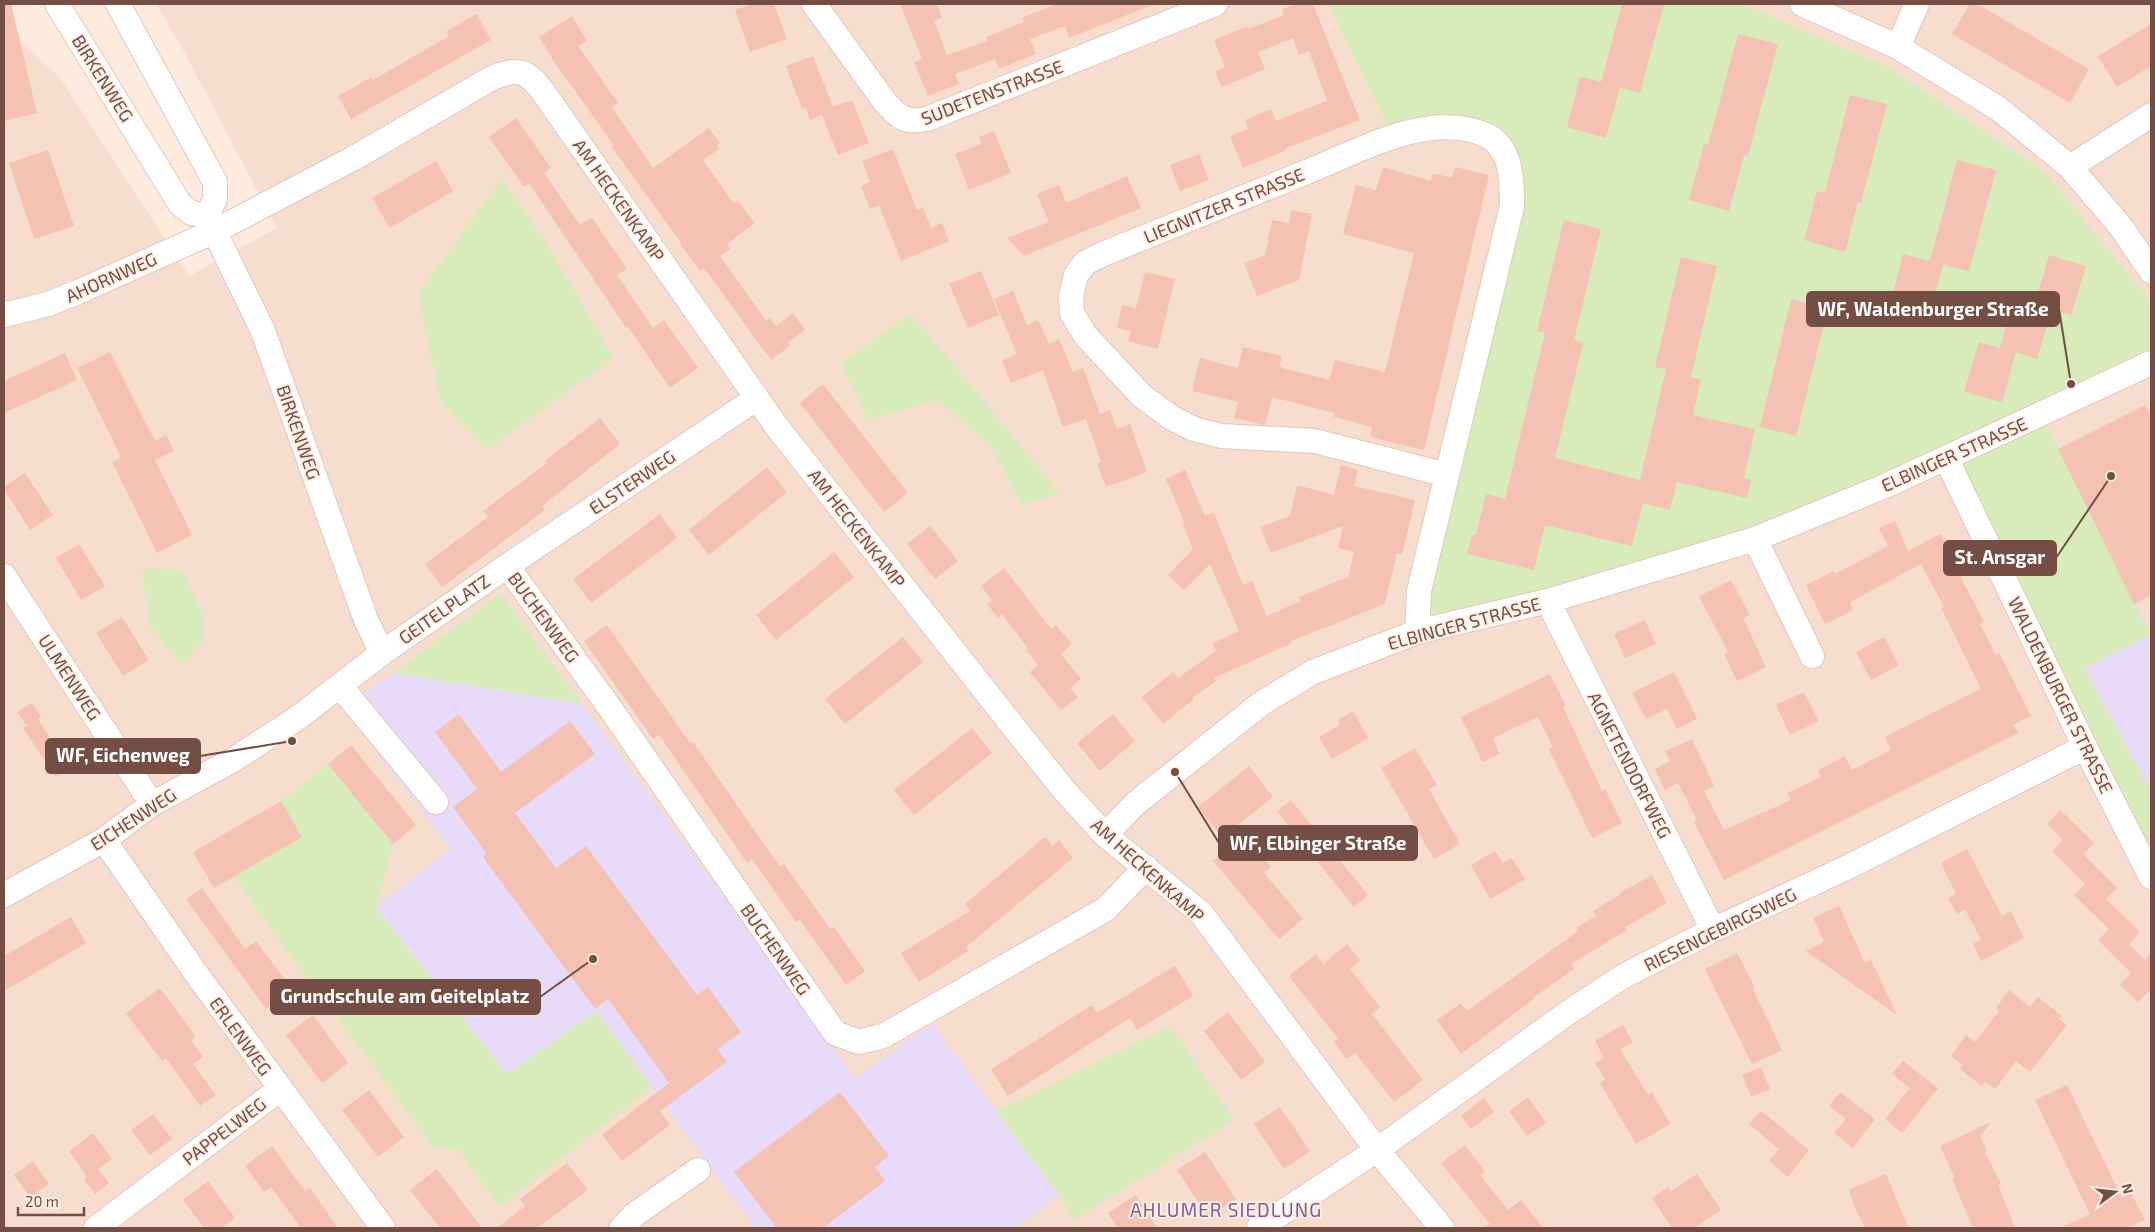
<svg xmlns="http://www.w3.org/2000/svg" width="2155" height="1232" viewBox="0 0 2155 1232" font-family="'Exo 2',sans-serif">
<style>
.residential{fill:#f7ddce}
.education{fill:#e8daf9}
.green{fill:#d8ebbb}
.building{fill:#f4c1b3}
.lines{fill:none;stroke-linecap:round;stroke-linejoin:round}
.minor-casing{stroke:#e3c7bc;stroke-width:26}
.minor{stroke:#fff;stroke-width:24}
.labels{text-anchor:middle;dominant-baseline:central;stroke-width:4;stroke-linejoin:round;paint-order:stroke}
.street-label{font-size:18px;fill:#744d45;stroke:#ffefe4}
.neighbourhood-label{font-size:19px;letter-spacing:1px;fill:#7a5f98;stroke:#ffefe4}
.leader{fill:none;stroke:#744d45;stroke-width:2}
.callout-dot{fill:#744d45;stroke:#ffefe4;stroke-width:2}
.callout{fill:#744d45;stroke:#744d45;stroke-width:2}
.callout-label{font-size:19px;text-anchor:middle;font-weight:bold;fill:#fff}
</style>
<rect width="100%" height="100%" fill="#fdebdd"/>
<path class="residential" d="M156,4h1995v1224h-2147v-1202l56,52 129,198 88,-48 -95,-180z"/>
<path class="education" d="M2151,635v152l-2,1 -64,-120z
M393,673l190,31 273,374 76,-55 127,173 -43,32h-261l-159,-216 -89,62 -131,-167 75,-58 -108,-141z"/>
<path class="green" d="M1328,4h415l147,64 155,104 106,130v60l-183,84 -298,114 -243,60 -2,-41 87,-373 -25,-71 -96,-3z
M501,179l41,57 72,122 -127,92 -47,-50 -22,-106z
M911,313l149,180 -38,12 -31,-58 -54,-47 -68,20 -28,-57z
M2041,414l110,221 -66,33 64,120 2,-1v72l-205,-401z
M142,567l40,3 21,45 -1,28 -21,22 -32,-40z
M500,593l83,111 -190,-31z
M328,764l65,80 -17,63 131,167 89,-63 56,76 -152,120 -42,-57 -24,-2 -152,-204 -48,-68 68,-39 -21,-36z
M1170,1026l65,94 -161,100 -15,-24 -63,-85z"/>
<path class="building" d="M4,4h7l26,109 -33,8z
M752,4h22l13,35 -37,13 -15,-42z
M900,4h37l5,14 -8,3 13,34 40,-14 -1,-4 38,-15 -2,-4 34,-14 96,1 -83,33 -4,-12 -35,13 6,15 -37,15 -4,-10 -40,15 4,10 -31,12 -14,-34 8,-3z
M1296,4h17l47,116 -74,28 1,2 -44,18 -13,-32 18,-7 -3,-9 26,-11 5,12 51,-20 -18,-50 -10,4 -6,-17 -35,14 7,17 -43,18 -7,-16 10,-4 -11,-27 34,-14 1,3 35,-14 -2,-6z
M1622,4h42l-24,89 -20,-5 -14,50 -39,-11 13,-50 21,5z
M1970,4h7l112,65 -19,34 -118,-69z
M476,14l15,26 -140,79 -13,-23 34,-19 1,3 76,-44 -3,-4z
M572,16l15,25 -9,5 40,57 -6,4 41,61 56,-40 11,15 -3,2 2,4 -16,11 31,44 4,-3 17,22 -28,21 3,5 -10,7 46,65 4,-3 6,8 17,-13 12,17 -17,12 2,4 -19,14 -67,-92 -4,3 -20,-27 1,-1 -70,-97 3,-1 -59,-82 -16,-26z
M2151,24v42l-34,21 -19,-31z
M1738,34l40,10 -30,112 -4,-1 -15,56 -40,-11 15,-56 4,1z
M813,56l20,51 19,-7 17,43 -31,12 -16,-40 -12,5 -4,-12 -4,1 -16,-43z
M1850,95l37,9 -26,99 -3,-1 -13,50 -41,-12 13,-49 8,2z
M516,118l35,50 -7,5 36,52 12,-7 35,51 -10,6 36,53 11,-8 34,48 -28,20 -42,-61 -2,1 -97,-145 -5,4 -35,-50z
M994,131l17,42 -42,17 -14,-36 26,-10 -2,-7z
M893,149l24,61 6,-3 8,21 11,-5 7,18 -48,20 -22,-56 -9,4 -9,-23 9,-4 -8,-21z
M48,150l26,76 -40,13 -25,-76z
M1199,154l10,26 -29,11 -10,-26z
M1957,160l39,10 -27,101 -26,-6 -13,50 -40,-10 13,-51 27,7z
M436,161l17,30 -63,37 -18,-30z
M1383,167l48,14 2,-8 19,5 3,-11 34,8 -65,275 -54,-13 2,-10 -38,-10 1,-4 -63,-16 -7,28 -31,-7 4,-16 -46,-11 8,-33 38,10 5,-21 39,9 -3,11 50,13 6,-20 50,12 29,-119 -71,-19 13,-49 20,5z
M1127,176l14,32 -117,48 -17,-18 42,-16 -12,-28 22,-9 7,18z
M1291,210l21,4 -13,66 -42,16 -13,-33 21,-8 7,-35 17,3z
M1564,220l37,9 -27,111 9,3 -28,115 85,22 26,-111 -11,-2 26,-110 36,9 -26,111 10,3 -8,35 62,14 -11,49 7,2 -4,18 -70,-16 -7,28 -27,-7 -11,43 -87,-21 -11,45 -67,-16 5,-19h4l10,-41 19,5 40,-166 -8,-2z
M2049,255l37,11 -15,49 -19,-6 -15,50 -21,-7 -14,50 -38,-10 15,-50 32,9 -11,-3 14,-49 21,5z
M981,271l18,44 -31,13 -19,-44z
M1145,272l30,7 -17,70 -30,-8 3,-10 -14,-3 5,-23 14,3z
M1013,291l14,34 11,-5 11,24 10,-5 14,33 10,-4 17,46 10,-4 7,19 13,-5 17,48 -41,15 -9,-24 4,-1 -15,-43 -23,8 -20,-57 -32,13 -9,-22 15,-7 -23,-55z
M1791,299l37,9 -32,128 -36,-9z
M110,352l45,89 11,-6 8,16 -19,9 37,75 -35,18 -45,-91 9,-5 -44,-89z
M65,353l12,27 -73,33v-32z
M823,384l85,109 -24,19 -84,-109z
M2145,405l6,13v177l-17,9 -76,-155z
M600,418l20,26 -78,62 3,4 -103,77 -17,-23 63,-47 -5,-6 64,-48 -2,-2z
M1341,465l17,5 -4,16 61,14 -13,54 -5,-1 -12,51 -94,37 1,2 -78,35 2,3 -23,16 1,2 -31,25 -21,-27 31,-25 5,6 38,-27 -3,-8 26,-12 -29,-67 -26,26 -16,-15 25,-26 -10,-24 2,-1 -19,-45 19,-9 20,46 9,-3 29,72 9,-4 15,35 33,-15 -1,-4 49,-20 6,-25 -16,-4 5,-22 -72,27 -11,-26 30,-11 7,-31 37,10z
M767,467l20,25 -78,63 -20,-25z
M25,473l28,42 -23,15 -26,-41v-2z
M660,514l17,24 -86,65 -18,-24z
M1895,521l13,30 32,-17 23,42 -2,2 23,44 -4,2 16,31 3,-2 32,63 -18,9 5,8 -294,147 -30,-58 3,-2 -19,-37 -13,7 -10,-21 15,-8 -5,-10 27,-12 22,47 -10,5 20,39 67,-30 -4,-7 34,-16 -3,-7 27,-14 7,14 39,-20 -6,-13 96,-48 -40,-81 3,-1 -23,-43 -71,38 3,8 -28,14 -19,-39 28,-14 1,3 53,-28 -9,-18z
M930,526l28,35 -23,18 -28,-35z
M79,544l26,42 -24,14 -25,-42z
M834,552l20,25 -78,63 -20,-25z
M1004,568l47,61 5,-4 16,19 -11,10 20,25 -11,9 8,9 -17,13 -31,-38 8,-7 -12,-15 2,-2 -26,-34 -4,4 -11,-14 5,-4 -11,-14z
M1731,580l19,35 -7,3 23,49 -29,14 -13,-27 4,-2 -29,-56z
M122,617l27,43 -26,16 -27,-43z
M1645,620l11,24 -31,14 -11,-24z
M607,625l83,118 3,-1 87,125 4,-3 46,65 4,-2 31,44 -19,14 -46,-65 -4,2 -44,-63 -5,4 -88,-128 -6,4 -69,-98z
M903,637l20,25 -78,62 -20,-25z
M1884,637l15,28 -28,15 -15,-28z
M1674,672l23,47 -20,10 -10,-20 -21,10 -14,-26z
M1550,674l16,32 -3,1 39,84 3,-2 17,34 -30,15 -43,-89 4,-2 -15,-30 -45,21 7,16 -18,8 -21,-45z
M1804,692l15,29 -29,14 -14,-30z
M32,703l9,14 -3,2 31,49 -13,9 -33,-49 7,-5 -4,2 -9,-13z
M1353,711l15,27 -36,21 -13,-22 21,-12 -2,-5z
M459,714l42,58 69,-51 25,33 -80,59 41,55 30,-22 111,149 11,-8 33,45 -23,17 9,13 -67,49 10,14 -48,36 -20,-26 67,-52 -61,-84 -13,10 -112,-152 4,-3 -34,-47 24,-18 -42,-57z
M1113,714l22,27 -35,30 -23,-28z
M972,728l20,25 -78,62 -20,-25z
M351,745l65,80 -23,19 -65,-80z
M1415,748l22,37 -8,4 31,55 -26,15 -53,-91z
M1249,766l24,31 -37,29 35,41 -7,6 39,46 -24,20 -66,-78 17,-14 -32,-40z
M1291,800l77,95 -14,12 -77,-96z
M281,801l21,36 -88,51 -21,-36z
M2060,810l34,33 -11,11 34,34 -11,11 34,33 -11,12 16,16 6,-7v40l-2,-2 -11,11 -18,-17 11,-12 -33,-33 11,-11 -35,-34 11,-11 -33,-33 11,-11 -16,-16z
M1045,837l8,9 6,-6 14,18 -107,89 2,4 -49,31 -18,-29 69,-42 -5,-7z
M1967,849l35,67 9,-5 13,27 -43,23 -8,-17 8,-4 -16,-31 -8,5 -9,-16 8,-4 -15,-31z
M1495,851l8,12 9,-5 13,21 -35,20 -19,-34z
M1652,875l15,28 -42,24 2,3 -56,34 3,5 -40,28 1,1 -74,56 -24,-34 24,-17 6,8 111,-80 -2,-3 20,-12 -3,-5 28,-17 -1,-1z
M202,888l43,61 11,-8 36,48 -26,20 -80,-110z
M1839,906l26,57 6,-3 26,55 -91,-64 18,-9 -11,-24z
M71,917l15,26 -82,48v-35z
M1347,944l13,16 -10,9 30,38 -8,7 51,66 -29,22 -39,-49 -9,6 -12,-17 4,-3 -49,-63 27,-22 7,10z
M1737,953l18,35 -2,1 29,61 -30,14 -47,-95z
M1175,966l18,30 -56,34 -7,-12 -122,78 -17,-27 101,-64 5,8z
M160,988l36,49 -5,3 12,17 -10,7 23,31 -16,11 -34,-48 -4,3 -36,-48z
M2009,990l21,17 8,-10 24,19 -3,3 8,6 -37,47 -14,-11 -21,28 -10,-8 -3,5 -22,-17 3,-4 -12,-9 15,-21 9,7 24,-31 -3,-3z
M1228,1012l37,50 -24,18 -37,-49z
M313,1015l35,48 -26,20 -36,-48z
M1623,1025l10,17 -13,7 28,46 4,-3 18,32 -34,20 -36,-61 5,-3 -10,-17 9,-5 -9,-17z
M1903,1061l35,27 -36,45 -17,-14 25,-31 -18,-14z
M1761,1067l9,22 -19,8 -9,-22z
M2067,1085l55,113 9,-5 14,27 -18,8h-67l30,-14 -55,-114z
M369,1090l35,47 -26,20 -36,-47z
M840,1092l49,64 -14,11 10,14 -62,47h-46l-43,-56z
M1840,1092l35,27 -22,29 -19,-15 12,-14 -17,-13z
M1528,1097l18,26 -19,13 -18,-25z
M1484,1098l10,14 -23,17 -10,-13z
M1280,1107l30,44 -26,18 -30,-45z
M1761,1111l48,39 -21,27 -19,-16 10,-12 -30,-25z
M153,1114l19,25 -22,16 -19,-25z
M1991,1122l-11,14 7,15 -2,1 16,32 -3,1 17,43h-42l-21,-49 3,-1 -15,-32z
M93,1133l19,26 -25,18 -18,-26z
M1465,1145l20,27 -5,3 28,35 13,-10 22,28h-60l7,-4 -49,-61z
M272,1146l33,45 5,-3 28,40h-37l-30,-41 -7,5 -19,-26z
M1205,1152l31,47 -28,18 -31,-47z
M33,1161l16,23 -19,13 -16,-22z
M567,1163l21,27 -51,38h-40l28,-22 -5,-7z
M98,1169l11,14 -14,11 -11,-15z
M437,1169l45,59h-42l-30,-38z
M1697,1174l24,36 -27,18h-22l-20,-30 16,-11 3,4z
M1886,1174l11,27 12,27h-44l-11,-23 -5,-15z
M208,1181l27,37 -14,10h-17l-21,-28z
M1136,1195l21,33h-39l-10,-15z"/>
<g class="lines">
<g class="minor-casing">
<path id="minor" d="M57,4l123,200 11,9 16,3
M118,4l97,178v17l-8,17
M814,4l71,98c16,17 19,21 42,17l288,-115
M1802,4l96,43 101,62 71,58 51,60 30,44
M1898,47l19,-43
M2070,167l81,-52
M207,216l56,115 103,289 16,33
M4,315l44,-11 30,-12 137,-61 139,-73 138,-80c29,-12 37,-6 54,18l231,331 243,308 44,55 41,45 96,78 176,237 65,78
M1946,458l139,289 66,130
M1755,539l57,117
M507,566l103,142 225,325 24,9 24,-6 223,-127 40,-42
M4,576l148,228
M1548,601l165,329
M1417,632l2,-41 93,-385c0,-25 0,-59 -26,-71 -22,-10 -49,-9 -72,-4 -36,8 -75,28 -110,42 -67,27 -134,54 -201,81l-18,9 -9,12 -5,21 1,17 13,22 57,61 30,22 22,11 27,7 94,5 132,34
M340,686l96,116
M1105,835l31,-32 126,-100 51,-31 104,-40 131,-31 207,-62 130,-53 266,-123
M104,840l91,132 188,256
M4,895l100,-55 48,-36 81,-44 66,-43 83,-64 125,-87 250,-168
M96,1228l184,-139
M622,1228l12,-13 64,-45
M1259,1228l118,-78 192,-138 53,-35 91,-47 137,-64 235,-119"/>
</g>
<use href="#minor" class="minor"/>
</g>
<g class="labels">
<g class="street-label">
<text transform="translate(103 78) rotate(58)">BIRKENWEG</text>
<text transform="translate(992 92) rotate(-21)">SUDETENSTRASSE</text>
<text transform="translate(619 200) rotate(55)">AM HECKENKAMP</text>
<text transform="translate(1224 205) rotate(-22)">LIEGNITZER STRASSE</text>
<text transform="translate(111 277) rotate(-24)">AHORNWEG</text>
<text transform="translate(299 432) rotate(71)">BIRKENWEG</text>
<text transform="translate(1954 454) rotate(-24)">ELBINGER STRASSE</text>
<text transform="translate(632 482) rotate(-34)">ELSTERWEG</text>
<text transform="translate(857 528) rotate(52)">AM HECKENKAMP</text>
<text transform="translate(444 609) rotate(-35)">GEITELPLATZ</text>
<text transform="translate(544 617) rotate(54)">BUCHENWEG</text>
<text transform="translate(1464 623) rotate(-15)">ELBINGER STRASSE</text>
<text transform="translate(70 677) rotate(57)">ULMENWEG</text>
<text transform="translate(2061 695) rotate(64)">WALDENBURGER STRASSE</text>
<text transform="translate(1630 765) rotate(63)">AGNETENDORFWEG</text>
<text transform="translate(133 819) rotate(-33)">EICHENWEG</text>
<text transform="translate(1148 870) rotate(42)">AM HECKENKAMP</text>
<text transform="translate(1720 929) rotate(-26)">RIESENGEBIRGSWEG</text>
<text transform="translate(776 949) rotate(55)">BUCHENWEG</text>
<text transform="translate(241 1036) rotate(54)">ERLENWEG</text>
<text transform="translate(224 1131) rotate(-37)">PAPPELWEG</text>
</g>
<g class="neighbourhood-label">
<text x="1226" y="1209">AHLUMER SIEDLUNG</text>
</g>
</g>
<path class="leader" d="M2071 384L2059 309M2111 476L2056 558M292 741L200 756M1175 772L1219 843M593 959L540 997"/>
<g class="callout-dot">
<circle cx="2071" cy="384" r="5"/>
<circle cx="2111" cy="476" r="5"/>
<circle cx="292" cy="741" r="5"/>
<circle cx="1175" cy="772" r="5"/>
<circle cx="593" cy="959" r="5"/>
</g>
<g class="callout">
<rect x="1807" y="292" width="252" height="34" rx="5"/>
<rect x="1944" y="541" width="112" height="34" rx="5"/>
<rect x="46" y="739" width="154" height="34" rx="5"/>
<rect x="1219" y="826" width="198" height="34" rx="5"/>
<rect x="271" y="980" width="269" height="34" rx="5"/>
</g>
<g class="callout-label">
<text x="1933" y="316">WF, Waldenburger Straße</text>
<text x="2000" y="564">St. Ansgar</text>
<text x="123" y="762">WF, Eichenweg</text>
<text x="1318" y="850">WF, Elbinger Straße</text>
<text x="405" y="1003">Grundschule am Geitelplatz</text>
</g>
<rect width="2155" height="1232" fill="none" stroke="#744d45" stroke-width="10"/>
<g transform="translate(2115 1192) rotate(75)" stroke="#ffefe4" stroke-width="4" paint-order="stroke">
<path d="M0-4L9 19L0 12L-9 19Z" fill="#744d45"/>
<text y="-8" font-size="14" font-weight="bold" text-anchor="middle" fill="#744d45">N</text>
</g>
<path d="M18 1207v8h66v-8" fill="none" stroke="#744d45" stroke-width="2.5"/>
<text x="25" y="1207" font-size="15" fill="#744d45" stroke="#ffefe4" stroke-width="4" paint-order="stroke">20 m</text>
</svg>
